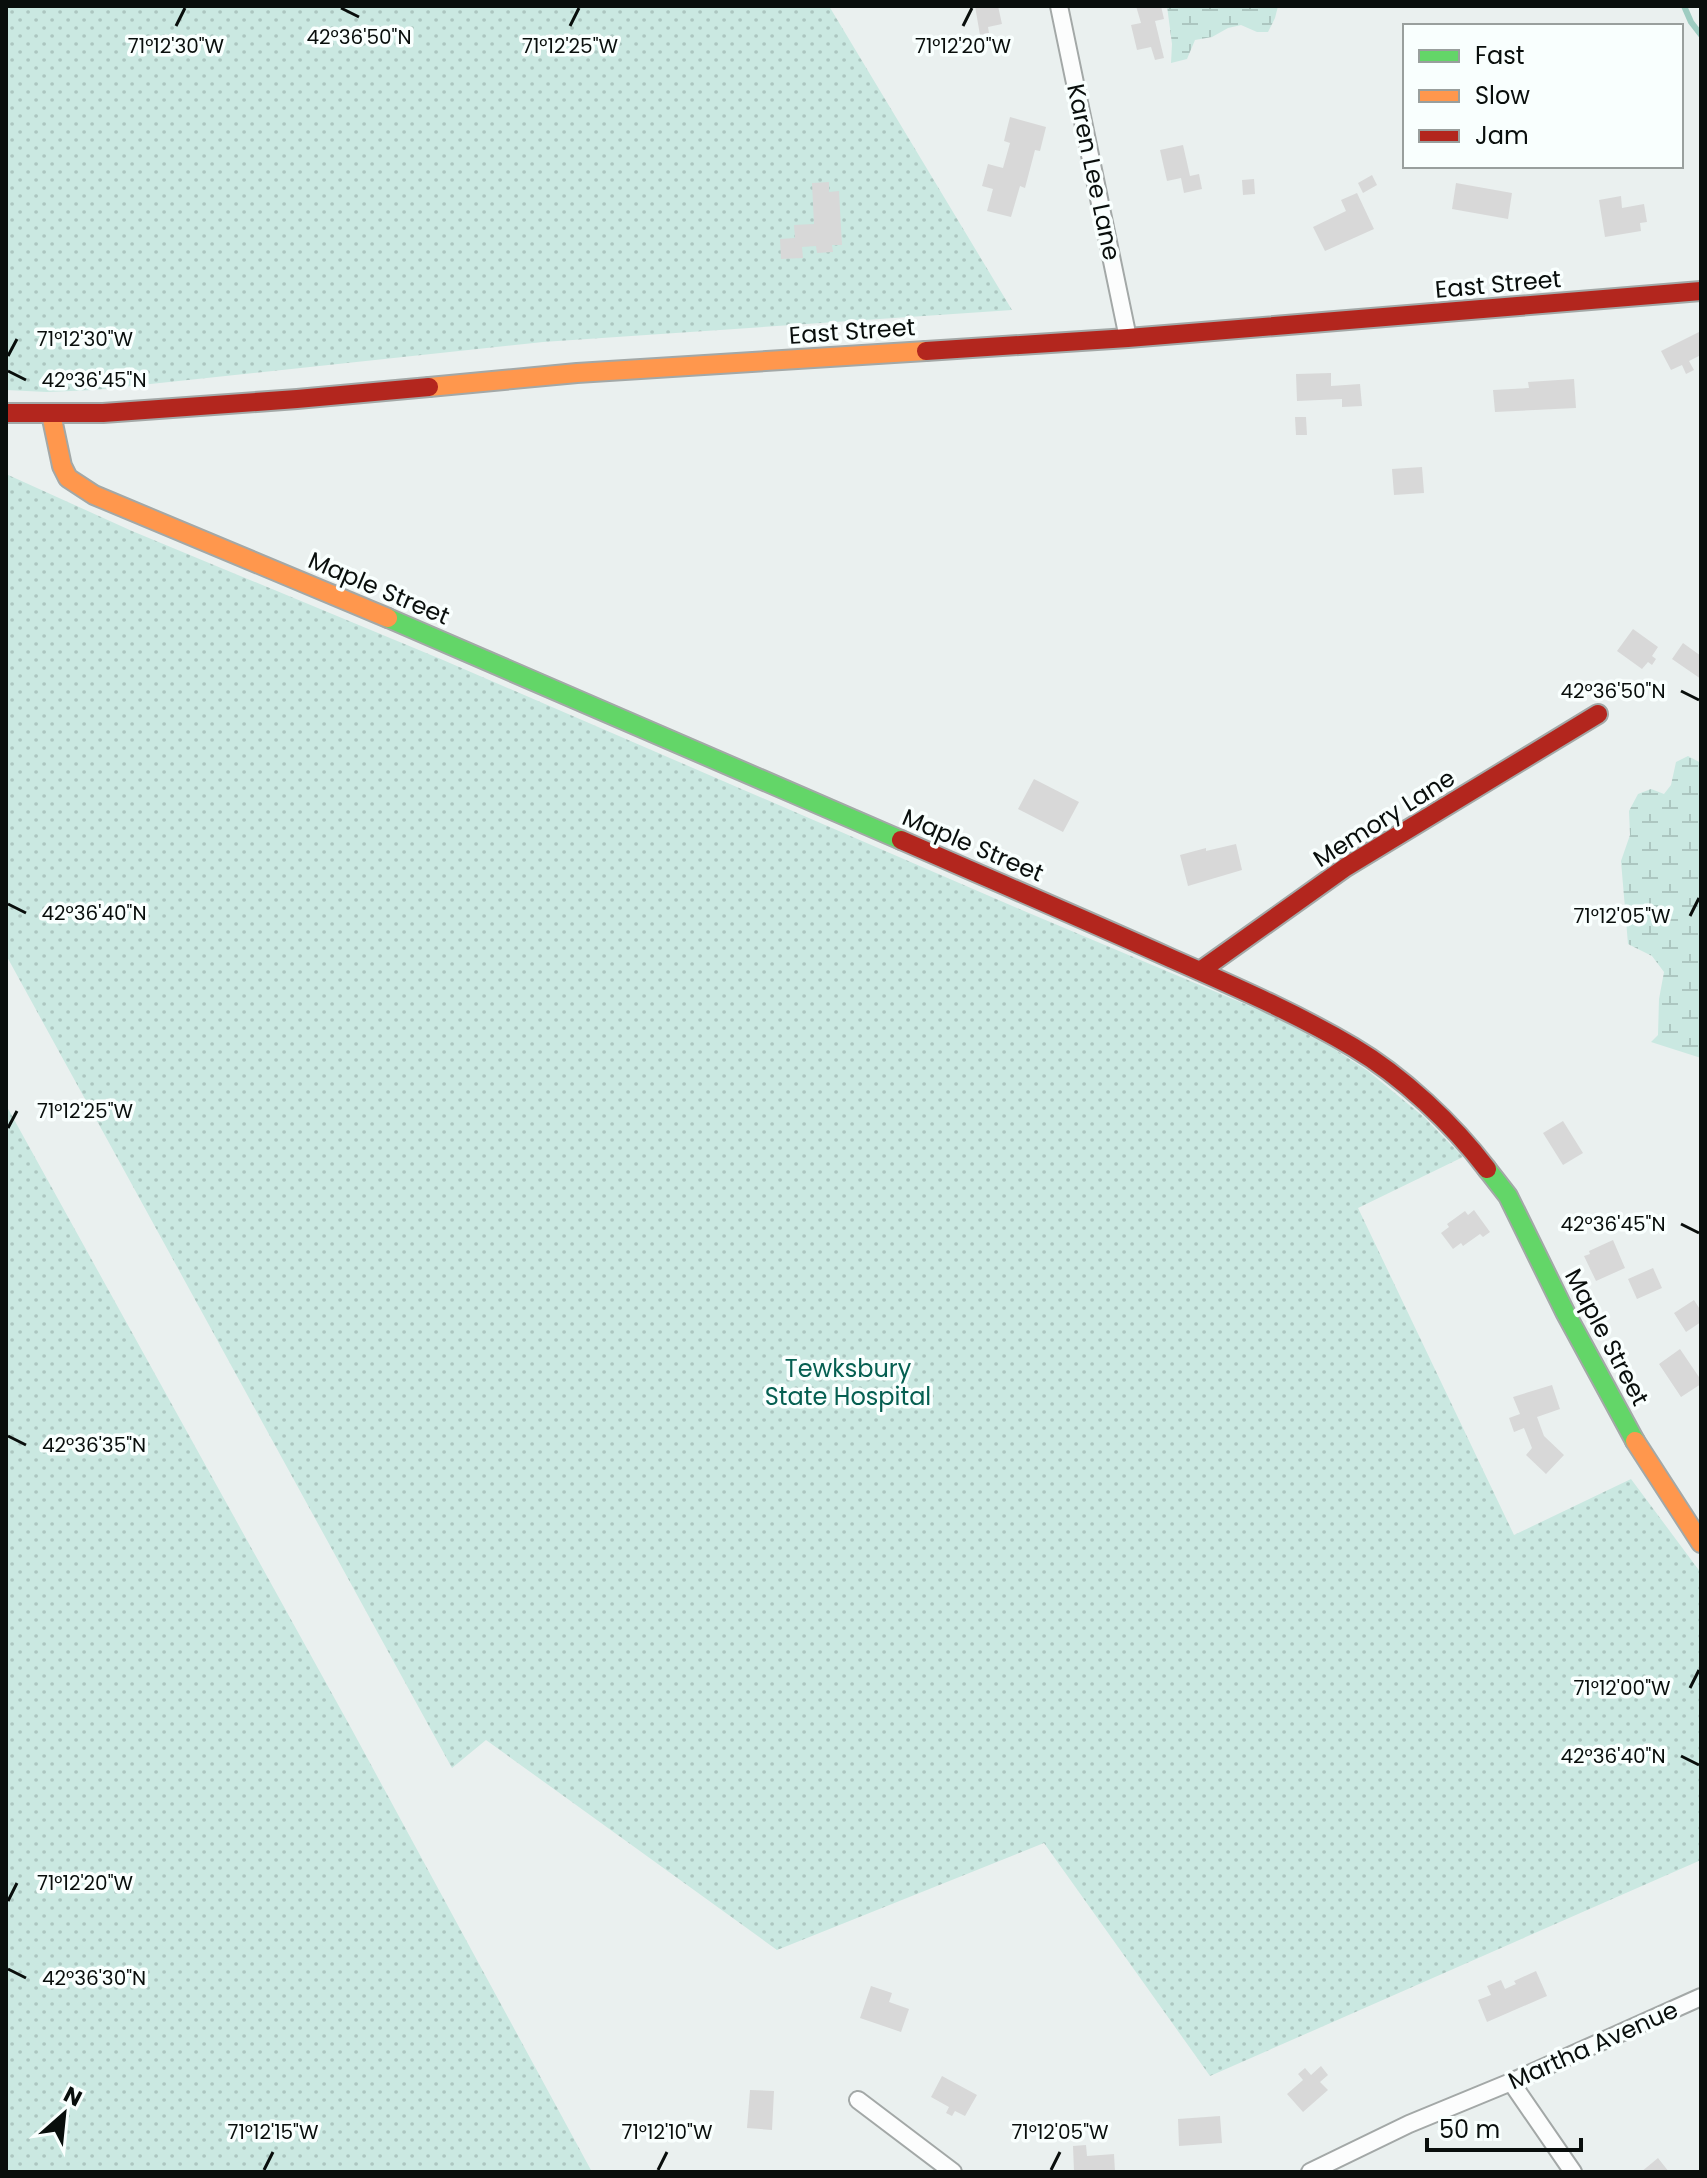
<svg xmlns="http://www.w3.org/2000/svg" width="1707" height="2178" viewBox="0 0 1707 2178" font-family="Poppins,sans-serif">
<style>
.wetland{fill:url(#wetland-marsh)}
.park{fill:url(#park-dots)}
.lines{fill:none;stroke-linecap:round;stroke-linejoin:round}
.stream{stroke:#9eccc1;stroke-width:6}
.building{fill:#d8d8d8}
.street-casing{stroke:#a3a8a7;stroke-width:20}
.fast-casing{stroke:#a3a8a7;stroke-width:22}
.slow-casing{stroke:#a3a8a7;stroke-width:22}
.jam-casing{stroke:#a3a8a7;stroke-width:22}
.street{stroke:#fcfdfd;stroke-width:16}
.fast{stroke:#63d668;stroke-width:18}
.slow{stroke:#ff974d;stroke-width:18}
.jam{stroke:#b3261e;stroke-width:18}
.ticks{fill:none;stroke:#090e0c;stroke-width:3}
.labels{text-anchor:middle;dominant-baseline:central;stroke-width:7;stroke-linejoin:round;paint-order:stroke}
.street-label{font-size:24px;fill:#090e0c;stroke:#f9fffe}
.park-label{font-size:24px;fill:#055f51;stroke:#f9fffe}
.ticks-label{font-size:20px;text-anchor:middle;fill:#090e0c;stroke:#f9fffe;stroke-width:7;stroke-linejoin:round;paint-order:stroke}
</style>
<defs>
<pattern id="wetland-marsh" width="20" height="14" patternUnits="userSpaceOnUse" patternTransform="scale(2)"><rect width="20" height="14" fill="#cae8e1"/><path d="M1 5h8M5 5V1M11 12h8M15 12V8" fill="none" stroke="#acc6c0"/></pattern>
<pattern id="park-dots" width="8" height="8" patternUnits="userSpaceOnUse" patternTransform="scale(2)"><rect width="8" height="8" fill="#cae8e1"/><path d="M2 2h.1M6 6h.1" fill="none" stroke="#acc6c0" stroke-width="1.8" stroke-linecap="round"/></pattern>
</defs>
<rect width="100%" height="100%" fill="#eaf0ef"/>
<path class="wetland" d="M1167,6h111l-3,12 -7,14h-11l-16,-7 -13,3 -16,9 -17,3 -8,19 -16,4 1,-19z
M1688,756l13,7v295l-50,-16 7,-7 1,-36 5,-27 -12,-16 -24,-12 -7,-83 9,-26 -1,-24 9,-17 13,-5 13,5 7,-9 5,-23z"/>
<path class="park" d="M6,6h823l183,304 -469,32 -449,48 -47,2 -41,-2z
M6,474l126,57 311,129 574,248 256,108 58,31 37,24 56,46 39,40 -105,51 156,327 117,-56 70,94v287l-491,216 -166,-233 -267,107 -291,-210 -34,28 -446,-813z
M6,1105l345,623 241,444h-586z"/>
<g class="lines">
<path class="stream" d="M1684,6l7,16 10,13"/>
</g>
<path class="building" d="M975,6h23l4,18 -14,3 1,6 -9,2z
M1136,6h25l3,13 -9,2 9,37 -9,2 -4,-13 -14,3 -6,-25 10,-2z
M1010,117l36,10 -6,24 -5,-1 -10,38 -5,-2 -9,31 -24,-6 6,-22 -11,-3 6,-22 15,4 7,-25 -6,-2z
M1183,145l7,31 9,-2 3,15 -18,4 -3,-15 -14,3 -7,-31z
M1372,175l5,10 -14,8 -5,-10z
M1254,179l1,15 -12,1 -1,-15z
M829,182v10l10,-1 3,54h-10l1,7 -16,1 -1,-7 -14,1 1,11 -22,1 -1,-20 15,-1 -1,-13 20,-1 -2,-41z
M1456,183l56,10 -4,26 -56,-10z
M1357,193l17,36 -49,22 -12,-24 33,-16 -5,-11z
M1621,196l1,12 22,-4 3,18 -7,1 1,8 -36,6 -6,-37z
M1701,331v24l-12,6 5,9 -8,4 -4,-9 -11,5 -10,-19z
M1331,373v13l29,-2 2,22 -20,1v-8l-45,2 -1,-27z
M1574,379l2,29 -81,4 -2,-22 36,-2 -1,-6z
M1295,417h11l1,18h-11z
M1422,467l2,26 -30,2 -2,-26z
M1633,629l25,18 -6,9 4,3 -4,6 -4,-3 -6,7 -25,-18z
M1683,643l18,13v23l-29,-20z
M1034,779l45,23 -16,30 -45,-23z
M1236,844l6,26 -54,16 -8,-31 26,-7v3z
M1563,1121l20,32 -20,12 -20,-32z
M1474,1210l16,22 -7,5 -3,-3 -17,12 -2,-3 -8,6 -12,-16 8,-6 -2,-3 18,-13 3,4z
M1613,1240l12,28 -29,13 -12,-25 6,-2 -1,-3z
M1653,1268l9,20 -25,11 -9,-20z
M1694,1300l7,11v11l-15,10 -12,-19z
M1680,1349l21,31v4l-20,13 -22,-33z
M1552,1385l8,24 -23,8 7,19 20,19 -18,19 -20,-19 6,-7 -8,-20 -10,4 -5,-14 11,-4 -7,-17z
M1536,1971l11,25 -60,26 -9,-22 13,-5 -4,-9 14,-6 4,9 11,-5 -2,-3z
M871,1986l21,7 -3,9 20,7 -8,23 -41,-14z
M1321,2066l7,9 -8,7 8,8 -25,22 -16,-18 16,-14 -5,-6 7,-6 6,7z
M942,2076l35,19 -12,21 -10,-5 -3,5 -6,-3 3,-6 -18,-10z
M750,2090l24,1 -2,39 -25,-2z
M1220,2116l2,27 -43,3 -1,-27z
M1086,2145l1,11 27,-2 1,18h-41l-1,-26z
M1658,2158l11,14h-28z"/>
<g class="lines">
<g class="street-casing">
<path id="street" d="M1059,6l69,332
M1511,2082l62,90
M858,2100l95,72
M1310,2172l99,-48 102,-42 190,-85"/>
</g>
<g class="fast-casing">
<path id="fast" d="M388,618l513,222
M1487,1169l21,27 57,116 70,129"/>
</g>
<g class="slow-casing">
<path id="slow" d="M429,387l148,-14 349,-22
M51,414l11,52 6,12 26,17 294,123
M1635,1441l66,102"/>
</g>
<g class="jam-casing">
<path id="jam" d="M926,351l202,-13 573,-47
M6,413h97l194,-14 132,-12
M901,840c89,39 178,77 267,117 63,28 126,55 185,90 49,29 100,77 134,122
M1200,971l146,-104 252,-153"/>
</g>
<use href="#street" class="street"/>
<use href="#fast" class="fast"/>
<use href="#slow" class="slow"/>
<use href="#jam" class="jam"/>
</g>
<path class="ticks" d="M341,8l18,9M176,26l9,-18M570,26l9,-18M963,26l9,-18M8,356l9,-17M8,371l18,9M1681,691l18,9M8,904l18,9M1690,916l9,-18M8,1128l9,-17M1681,1224l18,9M8,1436l18,9M1690,1688l9,-18M1681,1756l18,9M8,1901l9,-18M8,1969l18,9M264,2170l9,-18M658,2170l9,-18M1051,2170l9,-18"/>
<g class="labels">
<g class="street-label">
<text transform="translate(1094 172) rotate(78)">Karen Lee Lane</text>
<text transform="translate(1498 284) rotate(-5)">East Street</text>
<text transform="translate(852 331) rotate(-4)">East Street</text>
<text transform="translate(379 588) rotate(23)">Maple Street</text>
<text transform="translate(1384 818) rotate(-32)">Memory Lane</text>
<text transform="translate(973 845) rotate(23)">Maple Street</text>
<text transform="translate(1607 1337) rotate(62)">Maple Street</text>
<text transform="translate(1593 2045) rotate(-24)">Martha Avenue</text>
</g>
<g class="park-label">
<text x="848" y="1368">Tewksbury<tspan x="848" dy="28">State Hospital</tspan></text>
</g>
</g>
<g class="ticks-label">
<text x="359" y="44">42°36'50"N</text>
<text x="176" y="53">71°12'30"W</text>
<text x="570" y="53">71°12'25"W</text>
<text x="963" y="53">71°12'20"W</text>
<text x="85" y="346">71°12'30"W</text>
<text x="94" y="387">42°36'45"N</text>
<text x="1613" y="698">42°36'50"N</text>
<text x="94" y="920">42°36'40"N</text>
<text x="1622" y="923">71°12'05"W</text>
<text x="85" y="1118">71°12'25"W</text>
<text x="1613" y="1231">42°36'45"N</text>
<text x="94" y="1452">42°36'35"N</text>
<text x="1622" y="1695">71°12'00"W</text>
<text x="1613" y="1763">42°36'40"N</text>
<text x="85" y="1890">71°12'20"W</text>
<text x="94" y="1985">42°36'30"N</text>
<text x="273" y="2139">71°12'15"W</text>
<text x="667" y="2139">71°12'10"W</text>
<text x="1060" y="2139">71°12'05"W</text>
</g>
<rect width="1707" height="2178" fill="none" stroke="#090e0c" stroke-width="16"/>
<rect x="1403" y="24" width="280" height="144" fill="#f9fffe" stroke="#999f9d" stroke-width="2"/>
<rect x="1419" y="50" width="40" height="12" fill="#63d668" stroke="#999f9d" stroke-width="2"/>
<text x="1475" y="64" font-size="24" fill="#090e0c">Fast</text>
<rect x="1419" y="90" width="40" height="12" fill="#ff974d" stroke="#999f9d" stroke-width="2"/>
<text x="1475" y="104" font-size="24" fill="#090e0c">Slow</text>
<rect x="1419" y="130" width="40" height="12" fill="#b3261e" stroke="#999f9d" stroke-width="2"/>
<text x="1475" y="144" font-size="24" fill="#090e0c">Jam</text>
<g transform="translate(64 2114) rotate(27)" stroke="#f9fffe" stroke-width="6" paint-order="stroke">
<path d="M0-6L14 30L0 20L-14 30Z" fill="#090e0c"/>
<text y="-12" font-size="22" font-weight="bold" text-anchor="middle" fill="#090e0c">N</text>
</g>
<path d="M1427 2138v12h154v-12" fill="none" stroke="#090e0c" stroke-width="4"/>
<text x="1439" y="2138" font-size="24" fill="#090e0c" stroke="#f9fffe" stroke-width="6" paint-order="stroke">50 m</text>
</svg>
